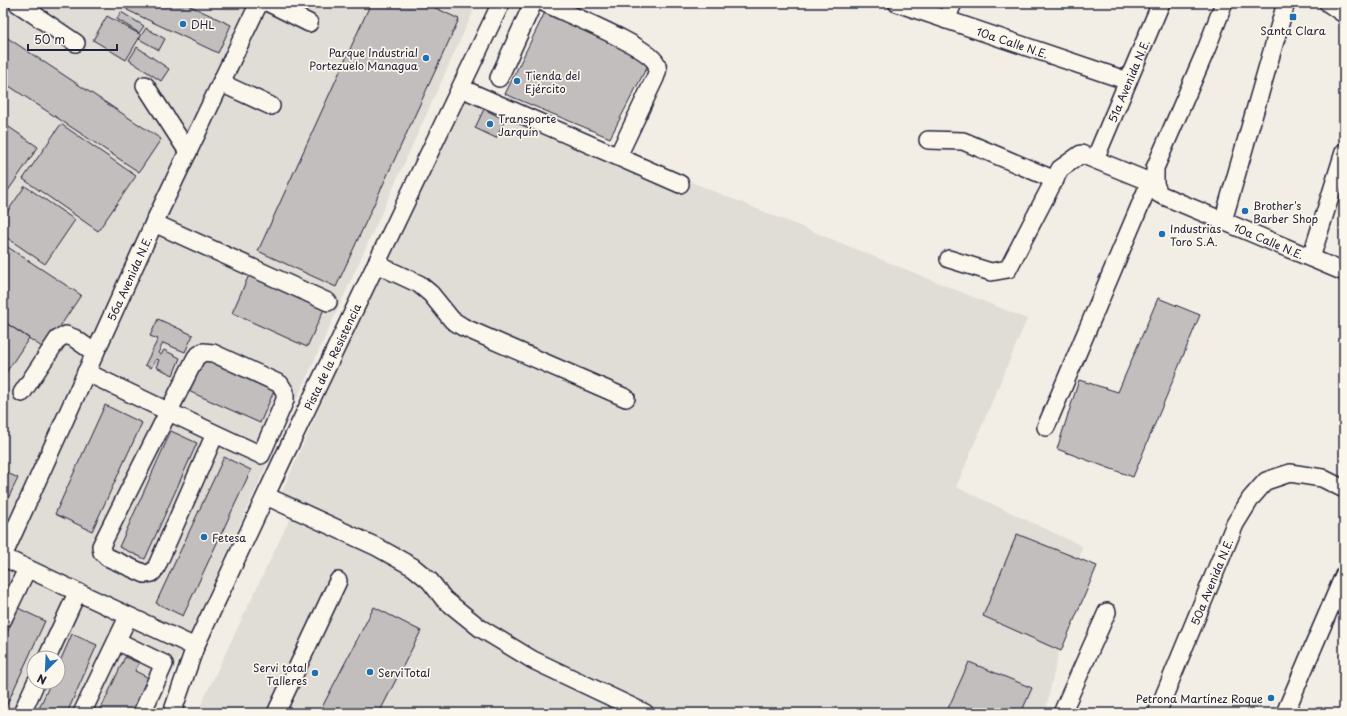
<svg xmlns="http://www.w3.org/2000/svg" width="1347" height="716" viewBox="0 0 1347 716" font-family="'Playpen Sans',sans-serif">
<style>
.built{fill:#e0dcd6;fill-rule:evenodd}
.building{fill:#c2bebe;stroke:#22223b}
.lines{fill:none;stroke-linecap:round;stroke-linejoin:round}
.minor-casing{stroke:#22223b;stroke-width:20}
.minor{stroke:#fbf7ec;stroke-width:17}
.poi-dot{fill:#1f6fb2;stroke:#fbf7ec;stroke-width:1.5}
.labels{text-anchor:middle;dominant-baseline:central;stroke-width:3.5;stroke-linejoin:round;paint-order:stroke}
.poi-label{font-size:11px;fill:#22223b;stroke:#fbf7ec;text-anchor:start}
.street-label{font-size:11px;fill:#22223b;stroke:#fbf7ec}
</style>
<rect width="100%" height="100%" fill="#f2eee5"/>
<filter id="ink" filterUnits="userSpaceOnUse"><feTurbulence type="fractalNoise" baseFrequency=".025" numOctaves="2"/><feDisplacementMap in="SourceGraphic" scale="8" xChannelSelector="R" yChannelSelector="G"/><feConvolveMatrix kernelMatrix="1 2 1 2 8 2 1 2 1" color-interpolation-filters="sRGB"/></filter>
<g filter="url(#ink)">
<path class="built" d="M3,3h474l-323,710h-151zM34,658h24v24h-24z
M461,88l566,231 -71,168 126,59 -37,167h-848l98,-205 -17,-7z"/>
<path class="building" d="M130,3h54l47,22 -13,28 -91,-43z
M371,3h54l34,16 -123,268 -78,-36z
M548,6l103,53 -41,79 -105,-44z
M121,12l23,14 -5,7 -22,-14z
M107,16l34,19 -15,25 -33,-20z
M146,28l19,11 -6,11 -20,-11z
M3,35l158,104 -22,33 -136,-90z
M137,47l32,22 -8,12 -32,-21z
M484,109l21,11 -9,18 -21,-10z
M3,123l35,24 -35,51z
M61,124l75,52 -38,55 -75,-52z
M25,186l50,34 -30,44 -42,-29v-17z
M3,244l78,51 -36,54 -42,-28z
M249,275l75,34 -17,38 -75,-34z
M1158,298l42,17 -67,162 -76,-28 22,-69 39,12z
M158,319l35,16 -8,17 -22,-9 -5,10 3,2 3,-5 16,8 -7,17 -17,-8 3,-7 -3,-1 -5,9 -6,-3 13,-26 -8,-3z
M3,321l26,17 -26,39z
M201,357l73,34 -14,32 -76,-34z
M105,405l37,18 -50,108 -37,-17z
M171,431l26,12 -52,116 -26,-12z
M224,457l27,13 -68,146 -27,-13z
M3,471l15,7 -15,31z
M1017,534l80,32 -36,85 -78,-35z
M374,607l47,24 -42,82h-60z
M18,608l27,13 -42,92v-71z
M72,634l25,11 -30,68h-30l14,-31h7v-16z
M125,657l14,6 -4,8 14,7 -16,35h-34z
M969,662l63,26 -11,25h-75z"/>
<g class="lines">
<g class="minor-casing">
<g id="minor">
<path d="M17,3l59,40"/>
<path d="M269,3l40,20"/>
<path d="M545,3c22,11 101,42 111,60 3,6 1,10 -1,15l-37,78"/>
<path id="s1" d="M897,3l231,78"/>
<path id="s2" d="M1224,3l-18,47 -51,118v16l4,10 185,78"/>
<path d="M1328,3l16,11"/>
<path d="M946,20l7,-17"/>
<path d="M499,78l34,-75"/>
<path d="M221,83l50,23"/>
<path d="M145,85l43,67"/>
<path d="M461,88l219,96"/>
<path d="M928,140l35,1 92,39"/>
<path id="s3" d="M1095,159l66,-156"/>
<path d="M1223,221l63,-218"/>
<path d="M154,223l174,79"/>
<path d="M1311,258l33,-106"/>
<path d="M949,259l42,13 17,-3 52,-100 21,-15 74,30"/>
<path d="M376,264l43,20 12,10 21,26 11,7 163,71"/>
<path d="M86,372c58,28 116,56 175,83l24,-55v-8l-5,-8 -67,-31 -10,-1 -7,5 -95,189 1,6 5,5 38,17 7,-1 4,-5 59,-134"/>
<path d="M22,393l36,-54 8,-4 8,3 21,15"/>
<path d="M1046,427l104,-245"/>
<path d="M266,496l111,51 36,20 17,14 14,18 36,29 53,32 112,53"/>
<path id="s4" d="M3,556l151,-333 105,-220"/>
<path d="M3,557l192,90"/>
<path d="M3,619l24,-50"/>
<path d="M117,641l47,23 -22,49"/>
<path d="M47,658l30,-65"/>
<path d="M22,713l14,-31"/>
<path d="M82,713l46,-96"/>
<path id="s5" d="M172,713l23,-66 85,-182 221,-462"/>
<path d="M276,713l62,-132"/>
<path d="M1062,713l45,-101"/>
<path id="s6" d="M1157,713l78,-189 16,-26 15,-17 24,-8 32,5 22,11"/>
<path d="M1285,713l59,-138"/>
</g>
</g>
<use href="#minor" class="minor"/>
</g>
</g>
<g class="poi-dot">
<rect x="1289" y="13" width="8" height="8" rx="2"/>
<circle cx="183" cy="24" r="4"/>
<circle cx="426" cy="58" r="4"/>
<circle cx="517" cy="81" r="4"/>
<circle cx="490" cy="124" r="4"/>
<circle cx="1245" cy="211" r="4"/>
<circle cx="1162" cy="234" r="4"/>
<circle cx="204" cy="537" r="4"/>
<circle cx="370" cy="672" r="4"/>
<circle cx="315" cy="673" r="4"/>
<circle cx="1271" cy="698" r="4"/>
</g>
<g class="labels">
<g class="poi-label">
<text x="191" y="24">DHL</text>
<text x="1293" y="30" text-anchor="middle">Santa Clara</text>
<text x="418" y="52" text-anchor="end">Parque Industrial<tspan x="418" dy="13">Portezuelo Managua</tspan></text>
<text x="525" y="75">Tienda del<tspan x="525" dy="13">Ejército</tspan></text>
<text x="498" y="118">Transporte<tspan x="498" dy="13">Jarquín</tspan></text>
<text x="1253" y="205">Brother's<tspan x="1253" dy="13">Barber Shop</tspan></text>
<text x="1170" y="228">Industrias<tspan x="1170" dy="13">Toro S.A.</tspan></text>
<text x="212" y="537">Fetesa</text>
<text x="307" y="667" text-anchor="end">Servi total<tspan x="307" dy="13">Talleres</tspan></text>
<text x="378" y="672">ServiTotal</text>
<text x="1263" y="698" text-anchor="end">Petrona Martínez Roque</text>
</g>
<g class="street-label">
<text stroke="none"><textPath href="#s1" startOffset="122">10a Calle N.E.</textPath></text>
<text stroke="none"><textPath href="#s3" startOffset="85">51a Avenida N.E.</textPath></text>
<text stroke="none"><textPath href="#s2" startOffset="325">10a Calle N.E.</textPath></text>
<text stroke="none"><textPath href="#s4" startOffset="305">56a Avenida N.E.</textPath></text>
<text stroke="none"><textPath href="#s5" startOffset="391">Pista de la Resistencia</textPath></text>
<text stroke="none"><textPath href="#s6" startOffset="142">50a Avenida N.E.</textPath></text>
</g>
</g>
<rect width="1347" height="716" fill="none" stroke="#fbf7ec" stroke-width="16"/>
<rect x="8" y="8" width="1331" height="700" fill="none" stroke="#22223b" stroke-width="1.5" filter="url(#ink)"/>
<g transform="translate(46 670) rotate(204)"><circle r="19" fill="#fbf7ec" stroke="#a4a2a5"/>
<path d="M0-3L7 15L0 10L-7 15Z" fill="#1f6fb2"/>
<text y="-6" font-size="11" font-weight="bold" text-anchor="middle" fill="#22223b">N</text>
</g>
<path d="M28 44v6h89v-6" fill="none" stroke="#22223b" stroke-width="2"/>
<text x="34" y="44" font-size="12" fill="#22223b" stroke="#fbf7ec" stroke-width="3" paint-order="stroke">50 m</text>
</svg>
